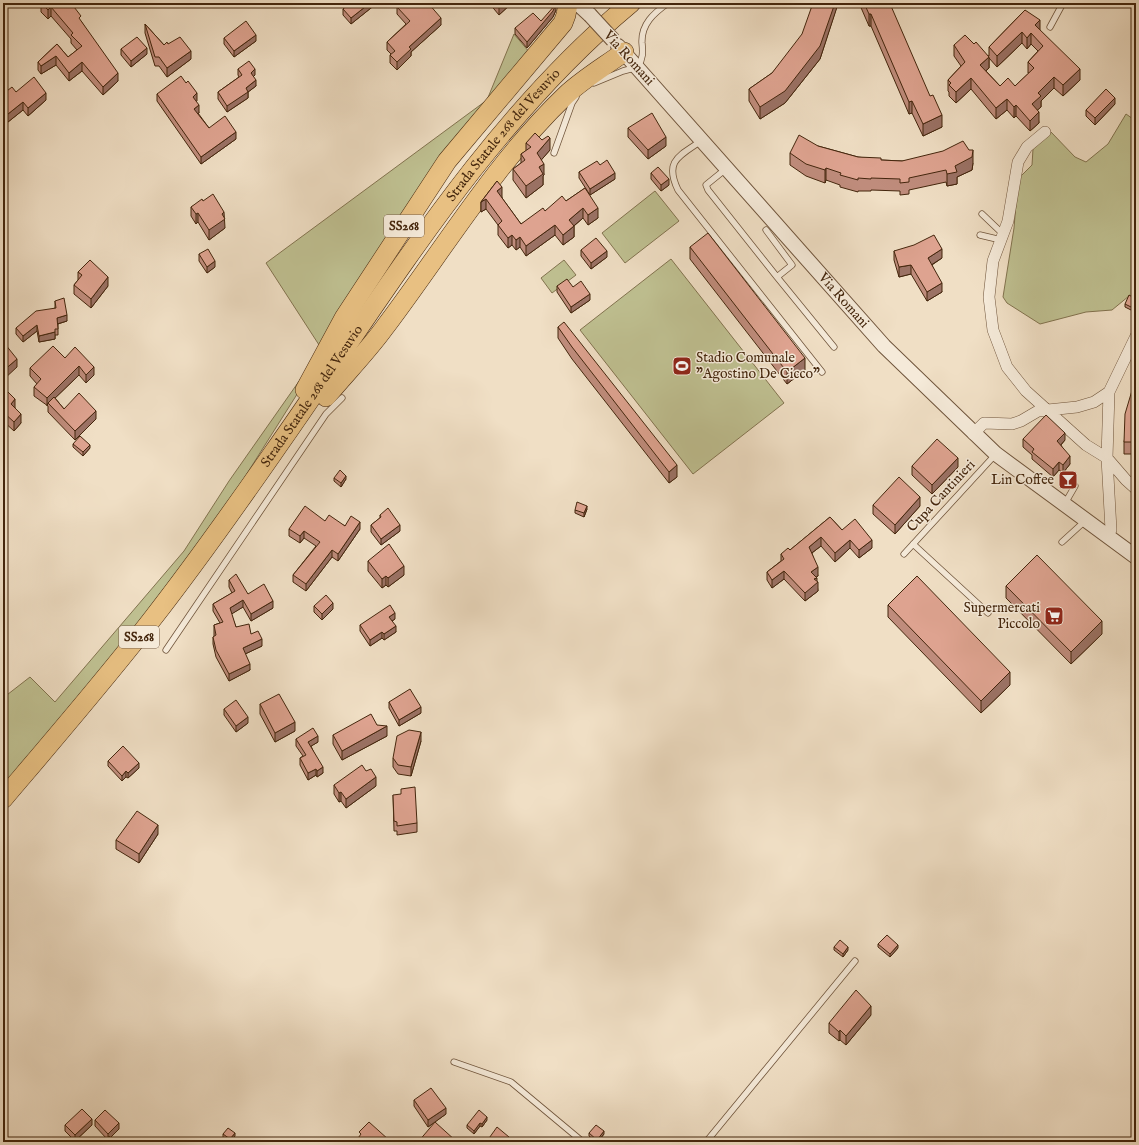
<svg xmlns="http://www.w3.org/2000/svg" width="1139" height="1145" viewBox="0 0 1139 1145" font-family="'IM FELL English',serif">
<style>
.green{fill:#bfc091;stroke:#82734f}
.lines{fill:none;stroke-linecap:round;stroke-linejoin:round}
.service-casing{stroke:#6f543b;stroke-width:7}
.minor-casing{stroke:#6f543b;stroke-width:12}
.tertiary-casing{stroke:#6f543b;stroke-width:16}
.trunk-casing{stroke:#44260d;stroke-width:20}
.service{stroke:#f5ead9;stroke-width:5.5}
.minor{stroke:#f5ead9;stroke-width:11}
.tertiary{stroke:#f5ead9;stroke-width:14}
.trunk{stroke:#e8c082;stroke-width:19}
.tertiary-bridge-casing{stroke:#6f543b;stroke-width:16;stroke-linecap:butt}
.tertiary-bridge{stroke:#f5ead9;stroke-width:14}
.wall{fill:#bf8c7c;stroke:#44260d;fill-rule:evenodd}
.shaded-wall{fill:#9b7265;stroke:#44260d}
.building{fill:#dea390;stroke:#44260d}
.labels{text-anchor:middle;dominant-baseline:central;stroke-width:3;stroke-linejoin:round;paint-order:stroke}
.shield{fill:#f5ead9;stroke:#79614a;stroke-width:1}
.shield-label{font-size:13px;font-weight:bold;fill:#44260d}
.street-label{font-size:14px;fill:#44260d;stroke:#f5ead9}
.poi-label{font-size:14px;fill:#44260d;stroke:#f5ead9;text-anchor:end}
</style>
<rect width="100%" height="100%" fill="#f0dfc5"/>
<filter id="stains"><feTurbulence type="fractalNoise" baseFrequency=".005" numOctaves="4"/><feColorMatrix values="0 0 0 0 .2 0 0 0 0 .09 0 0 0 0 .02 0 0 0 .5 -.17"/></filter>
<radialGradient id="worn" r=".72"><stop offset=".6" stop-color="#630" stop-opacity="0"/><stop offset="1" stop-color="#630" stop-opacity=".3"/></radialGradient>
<path class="green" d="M514,34l16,19 -209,295 -55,-85 221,-163z
M1126,114l10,7v177l-7,-2 -17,14 -26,2 -46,12 -33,-21 -4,-6 11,-69 4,-49 14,-14 1,-16 18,-17 24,25 11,5 22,-18z
M655,191l24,30 -54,42 -23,-30z
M671,259l113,144 -91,71 -113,-144z
M564,260l12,15 -24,18 -11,-15z
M316,357l2,4 -89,141 -102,136 -124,149v-47c3,-8 0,-32 0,-42l27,-21 25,25 129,-151 45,-70z"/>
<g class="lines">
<g class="service-casing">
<path id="service" d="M1050,27l13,-24
M594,83l29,-12 15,-4c5,-9 5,-14 4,-24 -1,-19 12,-30 26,-40
M701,141c-22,15 -37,20 -23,49l144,182
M554,153l18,-50 4,-6
M727,168l-21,17 2,5 69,87 15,-12 -26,-35
M982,214l21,20
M980,235l21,5
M777,277l57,70
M1064,505l11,-19
M1062,542l23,-21
M913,544l75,69
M904,554l91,-99
M166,650l160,-236 16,-16
M454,1062l57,20 72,60
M706,1142l149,-181"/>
</g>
<g class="minor-casing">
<path id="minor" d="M1045,132l-18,15 -9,15 -10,59 -15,40 -4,36 4,33 14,37 19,24 60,54 21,13 19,22 10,9
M973,434l11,-11 28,1 9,-3 17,-10 39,-4 17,-5 15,-10
M1107,536l4,-6 -4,-72 2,-66 27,-56"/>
</g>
<g class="tertiary-casing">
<g id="tertiary">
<path d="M577,3l13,12"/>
<path id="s1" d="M618,46l266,300 112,108 140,103"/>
</g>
</g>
<g class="trunk-casing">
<g id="trunk">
<path d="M305,390l39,-72 103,-157 116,-138 3,-8 2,-12"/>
<path d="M326,397c20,-24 41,-45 59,-70 59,-78 110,-164 181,-232 17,-16 39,-29 58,-43"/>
<path id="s2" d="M3,799c51,-60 102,-119 150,-181 42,-54 81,-109 120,-165 111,-157 209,-326 358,-450"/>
</g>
</g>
<use href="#service" class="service"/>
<use href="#minor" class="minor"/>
<use href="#tertiary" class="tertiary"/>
<use href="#trunk" class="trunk"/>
<g class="tertiary-bridge-casing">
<path id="tertiary-bridge" d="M590,15l23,25"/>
</g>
<use href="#tertiary-bridge" class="tertiary-bridge"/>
</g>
<path class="wall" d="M41,3h1l39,18 37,60 -15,14 -21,-24 -13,10 -13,-16 -15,9 -3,-4v-8l19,-18 11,13 9,-7 -6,-7v-4l-20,-23 -3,3 -7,-7z
M376,3v1l-25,20 -8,-9v-6z
M396,3h32l13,22 -30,27v4l-14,14 -7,-7v-8l1,-1 -4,-4v-8l19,-18 -9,-10v-7l1,-1z
M489,3h23l-13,12z
M838,3l-18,56 -35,44 -25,16 -11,-18v-12l23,-16z
M859,3h27l56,124 -19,9 -11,-23 -3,1 -38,-88h-2z
M556,10l-3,7 -26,31 -12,-14v-6l26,-7z
M1025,10l15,21 40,49 -17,16 -9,-8 -13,13v6l-4,3 2,13 -9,8 -14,-15 -2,2 -7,-8 -11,9 -25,-30 -15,14 -7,-7v-4l-1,-1v-11l13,-14 -7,-10v-11l35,11v-9zM1022,43l5,6 4,-5 7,7 -10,11v11h1l-14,13h-15l-14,-15 3,-3v-10l8,9z
M145,24l19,21 4,-1 23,15 -24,18 -8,-11h-4l-10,-33z
M224,38l32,3 -22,16 -10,-13z
M121,49l26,5 -16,13 -10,-12z
M238,69l17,6 -2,2 3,9 -8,6v6l-21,14 -9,-13v-7l21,-15 -1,-2z
M16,92l30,8 -18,16 -5,-6 -20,16v-32z
M157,94l40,7h-1l3,12h-1l11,15 27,11 -35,25 -44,-63z
M1115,104l-20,21 -9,-9v-6z
M628,128l38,18 -18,13 -20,-22z
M526,143l24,7 -9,10 3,15 -1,1v9l-17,13 -13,-18v-11l8,-6v-9l5,-3z
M818,146l40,11 23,3 21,1 71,2 -1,7 -15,7v7l-10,2 -1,-4 -37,8v4l-9,1v-4l-29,-1v1h-13v1l-18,-5v-2l-14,-5 -1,3 -19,-7 -16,-11v-12z
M600,165l15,14 -25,16 -11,-17v-6z
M651,173l18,12 -8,6 -10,-12z
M497,181l5,17 19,26 24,-13 21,-10 19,-13 13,30 -10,7 -5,-7 -9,8v11l-11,8 -8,-10 -29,21 -6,-9 -4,3 -4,-5 -4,3 -10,-13v-10l-12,-16 -5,3v-10z
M203,201l22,27 -16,12 -11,-18 -2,2 -5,-8v-9z
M690,247l115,123 -18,14 -97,-125z
M581,250l26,7 -16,12 -10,-13z
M894,251l48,7 -10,7 10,27 -15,9 -16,-27 -12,3 -5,-17z
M199,254l16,13 -8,6 -8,-12z
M78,272l30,14 -17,22 -17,-14v-9l4,-5z
M557,286l16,1 17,13 -19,13 -14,-21z
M1136,299l-1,13 -10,-5v-3z
M55,301l12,20 -9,3v11h-3v4l-16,3 -2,-11 -14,11 -7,-8v-6l39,-20z
M558,327l119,150 -8,6 -97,-124 -14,-21z
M65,358l29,17 -8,8 -7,-8 -24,23 9,11 32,10 -21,21 -27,-28v-6l-14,-10v-9l3,-3 -7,-8v-8z
M1136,377v77h-12v-12z
M3,387l12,21 6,15 -7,8 -11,-10z
M1023,439l42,1 -4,5 9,19 -7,9 -4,-3 -6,7 -21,-18v-4l-9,-8z
M73,444l17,4 -7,8 -10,-9z
M912,466l46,1 -26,27 -20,-19z
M334,478l12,1 -5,8 -7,-6z
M873,505l47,1 -25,28 -22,-20z
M587,509l-3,8 -9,-4v-3z
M380,515l20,16 -19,14 -10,-13v-7l9,-7z
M830,517l12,13 30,18 -13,10 -9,-10 -15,14 -14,-16 -9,7 6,23 -2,1 2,14 -13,10 -21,-22 -12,9 -5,-8v-8l14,-11v-7l9,-4z
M325,521l35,8 -22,32 -6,-4 -26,34 -13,-9v-7l23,-29 -12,-8 -4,5 -11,-7v-7z
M368,561l36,14 -16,12 -2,-2 -4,3 -14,-17z
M229,580l19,14 25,14 -22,13 -8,-14 -12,7 5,13 15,7 11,12 -17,8 5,16 -21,11 -13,-24 -3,-13v-7l1,-1v-11l6,-2 -7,-12v-7l19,-11 -3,-6z
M1006,586l96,48 -31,30 -65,-66z
M888,605l122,80 -29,28 -93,-96z
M314,606l19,3 -11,11 -8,-8z
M395,619l-3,2 4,11 -12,8 -2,-2 -12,8 -10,-15v-6z
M389,702l32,11 -22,13 -10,-18z
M260,704l35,27 -20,11 -15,-28z
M224,709l24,14 -12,9 -12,-17z
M377,725l10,11 -45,24 -9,-16v-9z
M296,739l22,3 -7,4 12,27 -6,4 -1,-2 -8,5 -8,-15v-7l3,-2 -7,-10z
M421,741l-10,35 -13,-2 -5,-7v-9z
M108,761l31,7 -11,10 -2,-1 -4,4 -14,-15z
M334,785l42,1 -30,22 -5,-7 -2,1 -5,-8z
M393,795l24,28v9l-20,3v-4h-3z
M158,834l-19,29 -23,-14v-9z
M878,944l20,4 -8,9 -12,-10z
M834,947l14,3 -5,7 -9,-7z
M871,1015l-25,30 -6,-5 -1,1 -10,-8v-10z
M414,1100l32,14 -18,13 -14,-21z
M95,1120l24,9 -8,8 -4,2 -12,-13z
M487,1120l-5,7 -2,-1 -6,8 -7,-6v-3z
M65,1125h27l-17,16 -10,-10z
M589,1133l15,1 -6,8h-2l-7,-6z
M223,1134l12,2 -5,6h-1l-6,-5z"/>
<path class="shaded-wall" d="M370,3h6v1l-25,20v-6z
M503,3h9l-13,12v-9z
M835,3h3v1l-18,55 -35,44 -25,16v-12z
M556,4v6l-3,7 -26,31v-6z
M51,7v9l-3,3v-9z
M869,14h2v12h-2z
M441,18v7l-30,27v4l-14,14v-8l12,-15z
M1040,20v11l-5,-6z
M1022,32v11l-25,24v-11z
M1031,33v11l-4,5v-11z
M256,35v6l-22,16v-6z
M147,48v6l-16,13v-6z
M191,51v8l-24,18v-9z
M56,56v9l-15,9v-8z
M989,57v11l-9,8v-11z
M82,62v9l-13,10v-8z
M255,69v6l-4,4v-6z
M1080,69v11l-17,16v-11z
M118,73v8l-15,14v-8z
M1054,77v11l-13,13v6l-9,8v-11l6,-11z
M971,78v11l-15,14v-11z
M256,80v6l-8,6v6l-21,14v-6l19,-18z
M46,93v7l-18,16v-8z
M197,93v8l-4,3v-7z
M1115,98v6l-20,21v-7z
M1007,99v11l-11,9v-11z
M912,101v12l-3,1v-12z
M23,102v8l-20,16v-8z
M199,105v8l-5,3v-7z
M1016,105v11l-2,2v-11z
M1039,112v11l-9,8v-10z
M942,115v12l-19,9v-12z
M236,132v7l-35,25v-7z
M666,137v9l-18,13v-9z
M550,138v12l-13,15v-12z
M973,150v13l-1,7 -15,7v7l-10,2v-12l8,-8z
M544,164v11l-1,1v9l-17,13v-12l13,-19z
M826,168v12l-1,3v-13z
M615,173v6l-25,16v-6z
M669,179v6l-8,6v-6z
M502,187v11l-5,3v-10z
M486,199v10l-5,3v-10z
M583,208v10l-14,12v-10z
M598,208v10l-10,7v-10z
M224,212l1,16 -16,12v-10l13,-16z
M198,213v9l-2,2v-10z
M555,225v10l-29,21v-10z
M574,226v11l-11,8v-10z
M512,235v10l-4,3v-10z
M520,237v10l-4,3v-10z
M942,249v9l-14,9v-9z
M607,251v6l-16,12v-6z
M215,261v6l-8,6v-6z
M911,265v9l-12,3v-10z
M108,277v9l-17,22v-9z
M942,283v9l-15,9v-9z
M590,294v6l-19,13v-6z
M67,315v6l-10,3v-6z
M37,325v6l-14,11v-6z
M55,332v7l-16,3v-6z
M805,358v12l-18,14v-12z
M17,359v8l-14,13v-9z
M79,366v9l-30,29 -1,-1 -1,3v-8z
M94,367v8l-8,8v-8z
M15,399v9l-4,4v-8z
M96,411v8l-21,21v-9z
M21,414v9l-7,8v-9z
M1065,433v7l-8,9v-8z
M90,445v3l-7,8v-4z
M1070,456v8l-7,9v-8z
M958,458v9l-26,27v-9z
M1059,462v8l-6,7v-8z
M677,465v12l-8,6v-11z
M346,476v3l-5,8v-4z
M920,497v9l-25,28v-9z
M587,506v3l-3,8v-4z
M360,522v7l-22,32v-7z
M400,525v6l-19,14v-6z
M304,531v7l-4,5v-7z
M821,537v9l-12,9v-8z
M850,540v8l-15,14v-9z
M872,540v8l-13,10v-8z
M332,550v7l-26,34v-7z
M404,566v9l-16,12v-9z
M818,567v9l-7,4v-8z
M784,571v8l-12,9v-8z
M386,576v9l-4,3v-9z
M817,578v5l1,-1v9l-13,10v-8l9,-14z
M243,600v7l-13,8v-7z
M273,601v7l-22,13v-7z
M333,603v6l-11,11v-6z
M395,613v6l-6,4v-6z
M1102,621v13l-31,30v-12z
M396,626v6l-12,8v-6z
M382,632v6l-12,8v-6z
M262,639v7l-19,9v-7z
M250,664v6l-21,11v-7z
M1010,672v13l-29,28v-12z
M421,707v6l-22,13v-6z
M248,717v6l-12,9v-6z
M295,722v9l-20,11v-9z
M387,726v10l-45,24v-9z
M421,732v9l-10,35v-9z
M318,736v6l-10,6v-6z
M139,763v5l-11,10v-5z
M323,767v6l-6,4v-6z
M316,769v6l-8,5v-7z
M126,771v6l-4,4v-5z
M376,777v9l-30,22v-9z
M341,792v9l-2,1v-9z
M158,825v9l-19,29v-9z
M898,945v3l-8,9v-3z
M848,947v3l-5,7v-3z
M871,1006v9l-25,30v-9z
M840,1030v10l-1,1v-9z
M446,1108v6l-18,13v-7z
M487,1117v3l-5,7v-3z
M92,1119v6l-17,16v-6z
M119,1123v6l-11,11v-6z
M480,1123v3l-6,8v-3z
M604,1131v3l-7,8v-2z
M235,1133v3l-5,6v-3z
M509,1137v5h-4z"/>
<path class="building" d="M41,3h24v1l2,-1h4l10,13 -2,2 39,55 -15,14 -21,-25 -13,11 -13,-17 -15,10 -3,-4 19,-18 11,13 14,-11 -11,-11 2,-2 -22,-26 -3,3z
M350,3h20l-19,15 -8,-9z
M402,3h26l13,15 -32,29 2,2 -14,13 -7,-7 5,-4 -8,-9 23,-21 -13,-14z
M497,3h6l-4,3z
M813,3h22l-15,43 -35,45 -25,16 -11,-18 23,-16 30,-39z
M864,3h22l2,4 3,-1 39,90 3,-1 9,20 -19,9 -11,-23 -3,1 -38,-88h-2z
M556,4l-3,7 -26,31 -12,-14 18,-15 8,8z
M1025,10l15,10 -5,5 45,44 -17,16 -9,-8 -16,16 3,3 -9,8 7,8 -9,9 -14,-16 -2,2 -7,-8 -11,9 -25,-30 -15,14 -7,-7 2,-2 -3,-3 17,-18 -11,-17 11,-10 9,9 2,-2 13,15 -9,8 20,21 8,-8 7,8 19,-18 -6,-6 15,-16 -12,-13 -4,5 -5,-6 -25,24 -8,-9z
M246,21l10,14 -22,16 -10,-13z
M145,24l19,21 3,-3 1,2 12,-7 11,14 -24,17 -8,-11h-4z
M137,37l10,11 -16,13 -10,-12z
M249,61l6,8 -4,4 5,7 -10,8 2,4 -21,14 -9,-14 24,-17 -4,-6z
M181,76l5,7 2,-2 9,12 -4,4 6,8 -5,4 15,19 16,-12 11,16 -35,25 -44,-63z
M34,77l12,16 -18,15 -5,-6 -20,16v-24l9,-7 4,5z
M1106,89l9,9 -20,20 -9,-8z
M652,113l14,24 -18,13 -20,-22z
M535,133l7,7 6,-4 2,2 -13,15 7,11 -5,3 4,7 -17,12 -13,-17 12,-9 -4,-6 10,-7 -5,-4z
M799,135l19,11 40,11 23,1v2l21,1 41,-10 20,-10 6,9h4l-1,7 -17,9 2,6 -10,2 -1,-4 -37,8v4l-9,1v-4l-29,-1v1l-13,-1v2l-18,-5 1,-2 -15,-5 -1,2 -19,-6 -16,-11z
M607,160l8,13 -25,16 -11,-17 18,-11 3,4z
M658,167l11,12 -8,6 -10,-12z
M497,181l5,6 -5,4 24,33 22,-16 2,3 17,-15 4,5 19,-13 13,20 -10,7 -5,-7 -14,12 5,6 -11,9 -8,-10 -29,21 -6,-9 -4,3 -4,-5 -4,3 -10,-13 4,-4 -16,-22 -5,3z
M213,194l11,18 -2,2 3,5 -16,11 -11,-17 -2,1 -5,-7 11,-8 1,2z
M708,233l97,125 -18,14 -97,-125z
M934,235l8,14 -14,9 14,25 -15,9 -16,-27 -12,2 -5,-16 20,-6z
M596,238l11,13 -16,12 -10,-13z
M208,249l7,12 -8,6 -8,-13z
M90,260l18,17 -17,22 -17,-14 8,-10 -4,-3z
M567,279l6,8 8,-6 9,13 -19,13 -14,-21z
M1129,295l7,4v8l-1,2 -10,-5z
M64,298l3,17 -10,3 1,11h-3v3l-16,4 -2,-11 -14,11 -7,-8 20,-17 20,-3 -1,-7z
M564,322l113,143 -8,7 -97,-125 -14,-20z
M5,344l12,15 -14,12v-25z
M53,346l12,12 10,-11 19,20 -8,8 -7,-9 -32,32 -13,-11 7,-8 -11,-11z
M1136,377v65h-12l1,-28z
M3,387l12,12 -4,5 10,10 -7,8 -11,-10z
M79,393l17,18 -21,20 -27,-28 6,-6 10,12z
M1046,415l19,18 -8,8 13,15 -7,9 -4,-3 -6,7 -21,-17 2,-3 -11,-10z
M80,436l10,9 -7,7 -10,-8z
M937,439l21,19 -26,27 -20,-19z
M340,470l6,6 -5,7 -7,-5z
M899,477l21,20 -25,28 -22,-20z
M577,502l10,4 -3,7 -9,-3z
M305,506l20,15 4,-6 16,11 6,-10 9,6 -22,32 -6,-4 -26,34 -13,-9 27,-33 -16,-11 -4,5 -11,-7z
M388,508l12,17 -19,14 -10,-14 10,-8 -1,-2z
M830,517l12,13 13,-11 17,21 -13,10 -9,-10 -15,13 -14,-16 -12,10 9,20 -7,5 6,6 -3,1 4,3 -13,11 -21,-22 -12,9 -5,-8 17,-13 -3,-5 7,-6 2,2z
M389,544l15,22 -16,12 -2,-2 -4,3 -14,-18z
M1037,555l65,66 -31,31 -65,-66z
M236,574l12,20 16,-10 9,17 -22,13 -8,-14 -13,8 6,19 13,-3 2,10 7,-3 4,8 -19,9 7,16 -21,10 -13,-24 -3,-13 3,-2 -2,-10 9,-3 -10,-18 22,-13 -6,-11z
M917,576l93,96 -29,29 -93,-96z
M326,595l7,8 -11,11 -8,-8z
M390,605l5,8 -6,4 7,9 -12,8 -2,-2 -12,8 -10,-15z
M410,689l11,18 -22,13 -10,-18z
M279,694l16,28 -20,11 -15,-29z
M236,700l12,17 -12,9 -12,-17z
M371,714l6,11 10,1 -45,25 -9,-16z
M313,728l5,8 -10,6 15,25 -6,4 -1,-2 -8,4 -8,-15 6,-3 -10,-16z
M409,730l12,2 -10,35 -13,-2 -5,-7 4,-22z
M123,746l16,17 -11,10 -2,-2 -4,5 -14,-15z
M362,765l4,6 5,-2 5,8 -30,22 -5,-7 -2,1 -5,-8z
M415,787l2,36 -20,3v-4l-3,-1 -1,-26 8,-1v-5z
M137,811l21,14 -19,29 -23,-14z
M887,935l11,10 -8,9 -12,-10z
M840,940l8,7 -5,7 -9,-7z
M856,990l15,16 -25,30 -6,-6 -1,2 -10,-9z
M431,1088l15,20 -18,12 -14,-20z
M82,1109l10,10 -17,16 -10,-10z
M105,1110l14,13 -11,11 -13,-14z
M479,1110l8,7 -5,7 -2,-1 -6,8 -7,-6z
M369,1122l20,18 -2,2h-30l-1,-1 5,-7 -2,-2z
M435,1122l21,19 -1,1h-37z
M596,1125l8,6 -7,9 -8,-7z
M497,1127l12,10 -4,5h-16l-2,-1z
M228,1128l7,5 -5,6 -7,-5z
M109,1136l6,6h-11z"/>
<defs>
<g id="stadium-square" transform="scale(1)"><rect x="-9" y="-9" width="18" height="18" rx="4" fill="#8f2418" stroke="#f5ead9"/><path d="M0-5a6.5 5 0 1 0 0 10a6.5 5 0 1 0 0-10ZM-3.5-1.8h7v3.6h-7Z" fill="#fff"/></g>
<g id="bar-square" transform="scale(1)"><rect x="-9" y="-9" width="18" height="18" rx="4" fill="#8f2418" stroke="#f5ead9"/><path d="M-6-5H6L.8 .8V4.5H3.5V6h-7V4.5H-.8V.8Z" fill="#fff"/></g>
<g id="supermarket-square" transform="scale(1)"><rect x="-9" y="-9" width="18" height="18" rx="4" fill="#8f2418" stroke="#f5ead9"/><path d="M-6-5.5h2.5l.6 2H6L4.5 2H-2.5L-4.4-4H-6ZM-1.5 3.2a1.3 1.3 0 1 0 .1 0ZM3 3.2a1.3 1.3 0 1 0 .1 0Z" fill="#fff"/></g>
</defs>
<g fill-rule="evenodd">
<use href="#stadium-square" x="682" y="366"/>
<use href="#bar-square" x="1068" y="480"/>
<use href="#supermarket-square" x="1054" y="616"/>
</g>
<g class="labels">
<g class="shield">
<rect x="384" y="215" width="40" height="22" rx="3"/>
<rect x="119" y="626" width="40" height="22" rx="3"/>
</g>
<g class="shield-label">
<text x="404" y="226">SS268</text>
<text x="139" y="637">SS268</text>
</g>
<g class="street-label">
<text transform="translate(629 58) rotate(48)">Via Romani</text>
<text stroke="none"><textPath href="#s2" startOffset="832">Strada Statale 268 del Vesuvio</textPath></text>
<text stroke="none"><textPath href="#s1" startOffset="340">Via Romani</textPath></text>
<text stroke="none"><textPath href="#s2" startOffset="508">Strada Statale 268 del Vesuvio</textPath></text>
<text transform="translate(941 496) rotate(-47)">Cupa Cantinieri</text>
</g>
<g class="poi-label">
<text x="696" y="358" text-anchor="start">Stadio Comunale<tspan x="696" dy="16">"Agostino De Cicco"</tspan></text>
<text x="1054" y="480">Lin Coffee</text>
<text x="1040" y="608">Supermercati<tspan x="1040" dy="16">Piccolo</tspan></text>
</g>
</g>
<rect width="1139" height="1145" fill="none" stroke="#f0dfc5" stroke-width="16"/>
<rect x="4" y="4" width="1131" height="1137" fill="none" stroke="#44260d" stroke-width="2"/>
<rect x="8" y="8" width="1123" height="1129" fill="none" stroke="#44260d"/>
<rect width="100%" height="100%" filter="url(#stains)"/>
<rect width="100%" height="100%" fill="url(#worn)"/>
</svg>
